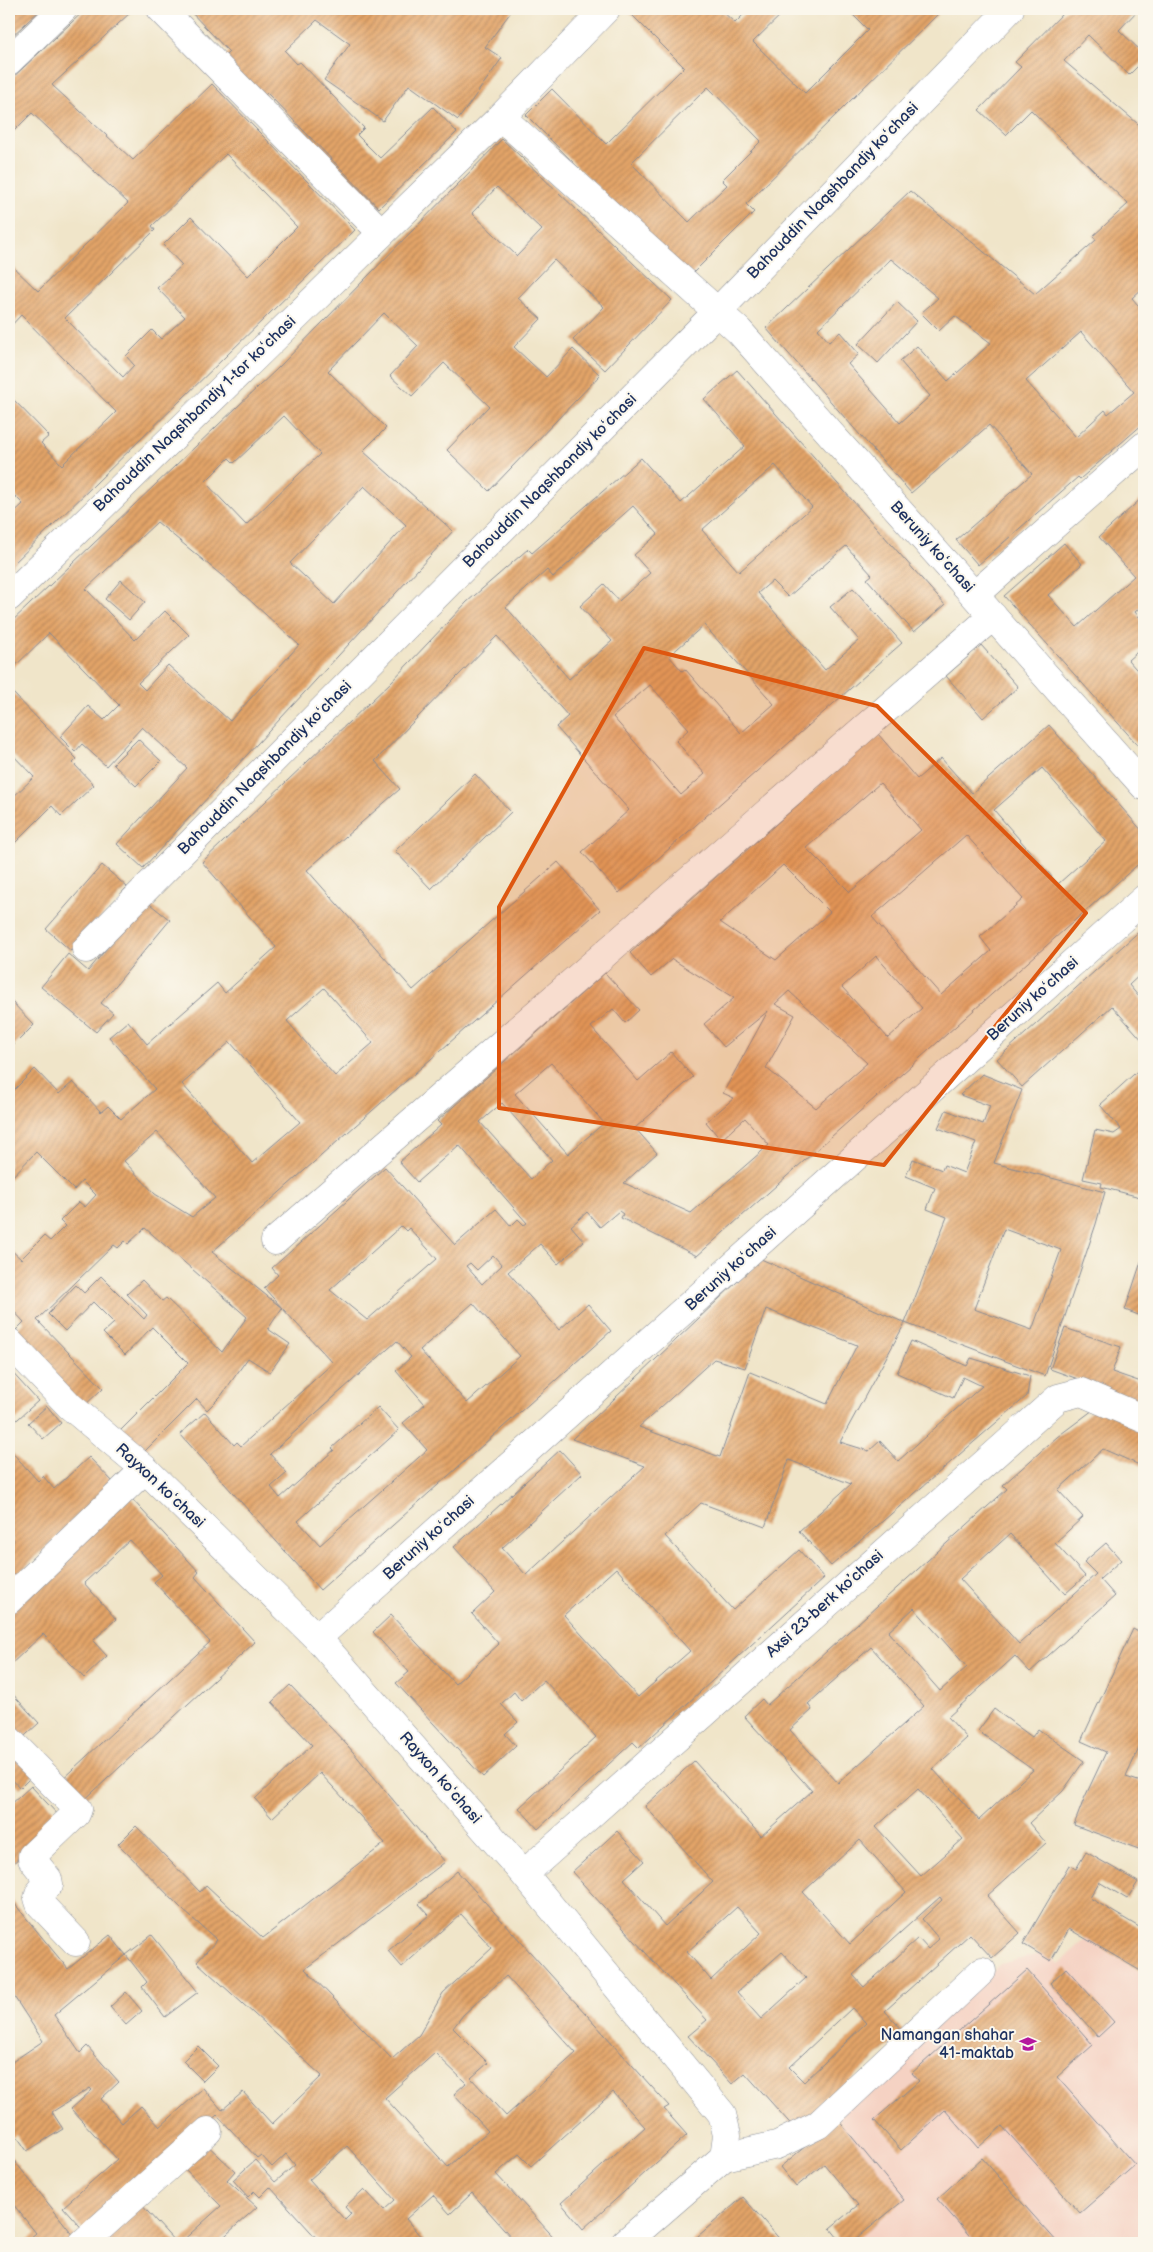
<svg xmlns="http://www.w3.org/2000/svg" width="1153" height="2252" viewBox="0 0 1153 2252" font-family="'Balsamiq Sans',sans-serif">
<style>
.built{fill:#f5d2c3}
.building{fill:url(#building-hatch);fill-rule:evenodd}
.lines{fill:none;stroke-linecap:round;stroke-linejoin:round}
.minor-casing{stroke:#868a94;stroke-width:29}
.minor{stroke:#fff;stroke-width:28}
.marked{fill:#de5710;fill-opacity:0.2;stroke:#de5710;stroke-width:4;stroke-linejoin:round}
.labels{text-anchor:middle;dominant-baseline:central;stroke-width:4;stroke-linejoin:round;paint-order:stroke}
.street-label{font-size:16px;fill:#1b2f5e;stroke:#fbf7ec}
.poi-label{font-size:16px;fill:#1b2f5e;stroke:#fbf7ec;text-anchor:end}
</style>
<defs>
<pattern id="building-hatch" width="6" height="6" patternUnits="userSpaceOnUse" patternTransform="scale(1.25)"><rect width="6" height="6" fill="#e3a468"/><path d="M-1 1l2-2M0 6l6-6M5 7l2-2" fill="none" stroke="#b78659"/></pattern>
</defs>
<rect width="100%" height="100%" fill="#fbf7ec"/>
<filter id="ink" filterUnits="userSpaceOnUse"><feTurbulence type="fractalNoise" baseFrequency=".02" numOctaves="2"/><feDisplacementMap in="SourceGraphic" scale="10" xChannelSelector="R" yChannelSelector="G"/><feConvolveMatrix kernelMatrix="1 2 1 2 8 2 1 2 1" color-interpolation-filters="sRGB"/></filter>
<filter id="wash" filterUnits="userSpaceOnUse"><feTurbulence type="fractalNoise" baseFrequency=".0096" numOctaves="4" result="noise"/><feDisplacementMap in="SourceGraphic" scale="20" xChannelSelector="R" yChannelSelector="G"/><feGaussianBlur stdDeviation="1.12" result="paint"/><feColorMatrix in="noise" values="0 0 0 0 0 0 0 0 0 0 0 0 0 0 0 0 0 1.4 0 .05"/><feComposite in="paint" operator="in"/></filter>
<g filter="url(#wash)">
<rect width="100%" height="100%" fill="#f0e5c9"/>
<path class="built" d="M1086,1939l58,35v269h-301l55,-47 -64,-82 166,-150 45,-11 13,11z"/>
<g id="blocks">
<path class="building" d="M9,9h32l-32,30z
M86,9h42l3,3 -79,73 81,75 79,-76 143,146 -346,338v-51l14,-13 -14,-14v-95l40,41 -8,7 21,22 54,-53 -95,-97 -12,13v-65l29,28 90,-88 -96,-90 -23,23v-55zM226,154l71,73 -49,49 -57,-59 -28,28 19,20 -25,23 28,29 -24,22 -9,-9 -26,26 8,9 -11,12 -58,-59 90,-88 -3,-4z
M188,9h325l-28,38 17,11 -44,62 -49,-35 -26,36 -59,-41 26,-36 -33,-24 -32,31 12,13 3,-2 64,66 -7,7 23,23 53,-51 24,25 -78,76 -112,-115 -5,5 -39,-40 6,-6z
M634,9h86l15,14 14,-14h38l-34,33 52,51 63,-63 -21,-21h96l-197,195 8,8 -66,66 -162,-163 26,-26 54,55 78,-77 -54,-54zM708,87l53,54 -39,39 5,5 -38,37 -58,-59z
M1067,9h72l-20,21 25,24v6l-15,15 -41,-40 -24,26 80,68v158l-12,11 12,14v111l-64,56 -2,-2 -100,88 -22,-25 76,-66 -43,-49 -78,68 -145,-165 144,-137 125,103 61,-54 -3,-4 35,-32 -97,-94 -25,25 -27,-25 42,-43 -6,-5zM891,259l47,39 -17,15 18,18 16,-15 36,27 -43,38 -31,-35 -17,15 30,35 -30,27 -52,-59 11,-10 -19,-22 -11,10 -11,-13zM1081,332l53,60 -26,22 -3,-4 -29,27 -50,-56z
M502,139l170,161 -67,70 -32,-30 31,-33 -50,-47 -36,38 23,21 -27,28 32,30 27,-28 27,26 -111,116 -42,-41 42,-44 -45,-43 -32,33 -22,-20 28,-30 -34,-33 -56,58 58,57 -23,23 90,80 -310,337 -26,-24 70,-76 -45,-41 -36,39 -24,-22 -7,8 -15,-15 28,-31 16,14 15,-15 -70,-72 -40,39v-48l269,-256zM497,187l45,43 -25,26 -45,-43zM284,416l36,38 -74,71 -41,-43 24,-24 5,5zM364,486l42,39 -72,79 -44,-41zM157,522l75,62 67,61 -69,76 -62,-56 -23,25 -7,-7 51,-48 -24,-24 -30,29 -49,-51z
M897,302l20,19 -39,42 -20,-19z
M737,370l208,235 -31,27 -47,-53 5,-4 -26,-29 -58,51 -16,-16 -14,12 67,77 34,-30 -29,-33 23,-19 49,55 -283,250 -37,-41 47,-42 -73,-83 12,-11 -71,-80 -122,125 25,28 -93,81 106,120 145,-128 42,48 -388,342 70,56 -18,-20 14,-13 -6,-7 113,-101 70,78 41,-36 15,17 7,-7 6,6 3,-2 -68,-78 -42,37 -18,-20 42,-37 -4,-4 168,-148 34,37 -14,13 -12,-14 -22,18 47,54 33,-29 22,25 -58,51 22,25 -33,30 67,30 78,-68 -24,-27 -24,22 -15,-18 28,-24 -11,-5 45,-82 -44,36 -20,-23 30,-26 -62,-39 -21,18 -21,-24 248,-219 39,45 24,-21 31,35 77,-68 95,108v26l-447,397 -76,-38 2,-4 -4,-3 -19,16 -13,-15 -16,14 13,15 -26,23 -18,-20 -32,28 51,58 29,-26 23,27 -291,259 -140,-156 25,-22 29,33 3,-3 4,4 92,-83 -51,-55 -14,21 22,15 -20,28 -22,-14 -27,38 -14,14 -10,-11 -55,55 -23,-22 69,-69 -36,-36 -27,28 -22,-22 11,-10 -21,-21 -28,29 -17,-17 28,-29 8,8 17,-17 43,43 3,-4 -20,-21 15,-14 20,21 4,-3 56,54 25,-35 -102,-89 -17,16 -3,-3 -7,7 -4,-3 -77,75 66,68 -22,21 -71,-73 14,-14 -15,-16v-58l12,11 23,-23 6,5 15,-15 -5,-5 19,-19 6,5 11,-12 -14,-14 -8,9 -38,-38 -27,28v-85l26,-26 24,25 14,-12 28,30 7,-6 13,13 34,-30 -46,-52 19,-16 19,23 70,-61 8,10 51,-46 -74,-85 189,-180 76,-80 61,-53 4,4 109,-95 40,45 64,-57 -41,-47zM775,465l37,42 -73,65 -37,-42zM633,506l25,28 -24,21 16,18 -31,28 -15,-17 -24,22 32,35 -43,38 -63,-72 41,-37 6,7zM704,625l70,79 -33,29 -56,-64 -3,2 -13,-15zM650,685l39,44 -13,12 29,33 -24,21 -68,-78zM1042,768l64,73 -48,43 -64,-74zM880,783l41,47 -71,62 -44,-44zM966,835l57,64 -43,38 11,14 -50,44 -69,-78zM783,865l47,47 -54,48 -56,-38zM876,956l46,52 -34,30 -46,-51zM324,988l49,55 -38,33 -48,-55zM789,991l78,72 -51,45 -50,-40 29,-53 -20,-11zM230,1042l70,80 -48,41 -70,-79zM551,1063l53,60 -36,31 -53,-60zM502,1103l50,57 -21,19 -51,-57zM157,1132l58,66 -23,19 -37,-23 -31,-33zM401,1226l5,5 3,-3 28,31 -70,61 -37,-30zM493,1255l9,10 -20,19 -16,-18 4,-3 7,7zM473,1303l47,53 -53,47 -47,-53zM397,1341l14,16 -15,14 29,33 -22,19 24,27 -107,95 -22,-24 101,-91 -21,-23 -46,41 2,2 -54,48 -9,-11 16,-14 -17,-19z
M1144,496v108l-9,8 9,11v23l-16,14 16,18v74l-140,-156 60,-53 18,21 -34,31 29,32 57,-51 -35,-39z
M121,580l24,22 -16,18 -24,-21z
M981,645l37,42 -35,31 -37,-42z
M9,689l68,70 -4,4 21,22 -33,31 -9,-10 -43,43v-48l25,-24 -25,-26z
M138,739l23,22 -25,25 -23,-22z
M475,774l36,38 -80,77 -36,-38z
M102,865l25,22 -56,64 -25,-22z
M146,901l24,19 -69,83 12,10 -17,19 -55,-45 27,-33 20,17z
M1144,927v44l-15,14 15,18v39l-32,-36 -90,81 -25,-28z
M9,999l25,26 -25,25z
M1144,1065v133l-43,-11 1,-4 -19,-4 12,-49 19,4 7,-5 -21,-24z
M982,1074l40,16 -28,73 111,29 -9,32 -51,152 -140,-53 42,-106 -20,-8 8,-21 -29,-12 7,-17 29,11 2,-5 20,8 12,-31 -38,-14 8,-18 37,14 7,-18 -30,-11zM1004,1229l57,21 -29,80 -58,-21z
M1144,1253v64l-19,-7z
M761,1259l144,64 -65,119 29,9 11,-10 18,20 84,-75 -19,-9 -10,21 -56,-25 14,-32 56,25 4,-8 59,18 -3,20 -196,170 -32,-35 52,-47 -62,-24 -24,67 -64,-24 -36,33 68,74 66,-60 25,28 -185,170 -6,-6 -95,87 -19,-21 77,-71 -52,-57 -23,21 -7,-9 -13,12 17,18 -13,12 11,12 -33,31 -87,-94 13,-11 -36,-40 18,-17 64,69 44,-40 -27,-30 23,-22 -41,-45 106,-97 22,24 -80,74 24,27 119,-109 -73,-27zM766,1309l91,36 -30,59 -77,-32 -30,85 -81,-30 75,-68 31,9zM616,1568l74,83 -52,46 -74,-82z
M1065,1328l56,19 -9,25 32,11v27l-38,-21 -56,-20z
M9,1369l29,32 -29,26z
M47,1406l14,17 -18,16 -15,-16z
M1097,1407l47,20v40l-41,-18 -45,41 25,27 -28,26 30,33 -20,18 -55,-60 -50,45 59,65 77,-70 -12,-12 22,-19 15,17 -21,19 15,17 -85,76 -15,-16 -67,61 19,21 -34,31 46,51 54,-50 -55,-39 16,-22 38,28 6,-8 46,32 -21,30 -34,32 17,20 -59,53 33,37 -28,25 -22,-24 -85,77 19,21 -108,98 -51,-57 -13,11 -44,-48 19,-16 -135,-148 45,-41 27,30 -20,18 41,47 48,-44 -68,-76 49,-45 67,75 51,-45 -68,-75 18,-17 5,6 240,-216 -4,-4 54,-48zM914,1608l53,59 -27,24 -52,-59zM871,1647l53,59 -86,77 -48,-53 22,-20 -4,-6zM918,1789l45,50 -42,37 -45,-49zM860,1840l46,52 -56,52 -47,-52zM940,1897l2,3 -20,19 17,20 -11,10 -10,-11 -54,49 -11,-12zM737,1907l24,26 -50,47 -24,-28zM782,1952l24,26 -45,41 -24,-27zM852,2008l14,15 -62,59 -15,-15z
M9,1449l29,32 5,-5 11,13 35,-32 26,27 -106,98v-37l5,-5 -5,-6z
M130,1497l69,75 -4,5 60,65 -175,162 -21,-22 151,-140 -56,-60 8,-7 -32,-35 -46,43 32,36 -23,22 14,15 -23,22 -41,-44 -34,32v-52l29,-32z
M1133,1629l9,5 2,-4v107l-18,40 18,6v68l-70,-26 10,-26 22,-47 -25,-11z
M290,1685l58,61 97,116 -140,107 87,90 27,-24 24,-42 49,-45 -31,-34 -59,53 -14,-16 41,-36 -10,-11 38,-33 212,235 -5,3 23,26 -104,94 -22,-26 84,-76 -32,-35 -82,74 -12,-12 -23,20 63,69h-52l5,-5 -40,-45 -22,21 -17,-19 -27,24 20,24h-100l-4,-3 -2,2 -50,-55 -10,10 -6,-6 -6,6 -15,-17 22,-20 20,22 20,-17 -9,-11 -14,13 -11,-12 -4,3 -40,-43 -131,118 -23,-26 54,-48 -46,-50 21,-19 -2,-2 -38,24 11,17 -36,22 -11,-16 -7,4v-75l34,-23 -34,-52v-92l59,72 42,-34 16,20 -72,60 26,38 7,-7 32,36 -18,17 21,24 19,-17 19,21 43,-39 19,22 21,-18 29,32 50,-48 -125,-114 20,-22 -34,-30 -65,-66 18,-18 64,66 6,-7 57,53 122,-95 -65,-70 -48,45 -17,-19 57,-54 -40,-43zM506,1976l70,77 -70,63 -35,-38 17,-15 -35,-35 10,-13zM435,2053l31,30 -12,11 34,37 -40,36 -63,-69zM347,2146l48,54 -11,10 -20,-21 -19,18 6,7 -6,6 -36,-40z
M9,1690l30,33 -23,21 -7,-8z
M9,1745l27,27 -16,16 -11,-12z
M31,1786l31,33 -53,48v-61z
M1086,1852l52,30 -11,17 -28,-17 -9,16 54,32v43l-75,-44 -18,32 -28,-17 46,-79 7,4z
M152,1935l46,57 -33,25 -23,-30 5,-5 -21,-27z
M1066,1968l48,54 -16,15 -48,-54z
M1027,1970l66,75 -36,32 78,88 -55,48 -78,-87 -24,22 -33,-38 -44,40 -27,-30 45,-39 -7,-8z
M126,1992l16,19 -16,14 -16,-18z
M198,2046l20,20 -15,15 -20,-20z
M838,2120l66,80 -53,43h-9l-12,-15 28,-23 -34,-41 -28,23 -16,-20z
M204,2142l31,29 -8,9 30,27 -40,36h-37l41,-37 -40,-41z
M9,2154l69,87 -3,2h-51l12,-10 -27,-34z
M982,2158l76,85h-82l-39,-44z
M743,2197l40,46h-93z
M139,2202l37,41h-83z"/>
</g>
</g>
<g filter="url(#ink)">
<use href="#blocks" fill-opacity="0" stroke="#868a94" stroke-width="1"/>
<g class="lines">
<g class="minor-casing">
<path id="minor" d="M161,9l220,223
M9,61l54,-52
M501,117l238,214 405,455
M975,595l169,-149
M9,597l492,-480 105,-108
M86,949l632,-638 292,-302
M275,1241l718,-625
M9,1342l61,64 75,63 172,169 207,236 198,240 5,21 -3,22 -99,86
M9,1600l136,-131
M317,1638l827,-739
M9,1740l69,69 -2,5 -44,42v3l16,20 1,5 -9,8 -2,6 2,6 36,38
M524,1874l534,-476 23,-6 63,27
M724,2157l53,-12 41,-20 164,-154
M83,2243l125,-112"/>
</g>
<use href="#minor" class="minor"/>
</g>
</g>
<path class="marked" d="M644,648l233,58 209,207 -202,252 -385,-57v-201z"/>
<defs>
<g id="school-bare" transform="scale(1.35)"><path d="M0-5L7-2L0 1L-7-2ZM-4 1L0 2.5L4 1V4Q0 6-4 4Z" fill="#b5179e" stroke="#fbf7ec" stroke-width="2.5" paint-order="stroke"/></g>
</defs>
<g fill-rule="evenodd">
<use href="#school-bare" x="1028" y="2044"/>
</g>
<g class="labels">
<g class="street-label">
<text transform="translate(833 191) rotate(-46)">Bahouddin Naqshbandiy koʻchasi</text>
<text transform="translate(195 414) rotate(-44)">Bahouddin Naqshbandiy 1-tor koʻchasi</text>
<text transform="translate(550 481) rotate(-45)">Bahouddin Naqshbandiy koʻchasi</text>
<text transform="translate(932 547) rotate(48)">Beruniy koʻchasi</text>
<text transform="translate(265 768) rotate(-45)">Bahouddin Naqshbandiy koʻchasi</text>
<text transform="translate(1033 999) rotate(-42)">Beruniy koʻchasi</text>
<text transform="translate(731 1269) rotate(-42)">Beruniy koʻchasi</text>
<text transform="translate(160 1486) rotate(43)">Rayxon koʻchasi</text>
<text transform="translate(429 1538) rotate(-42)">Beruniy koʻchasi</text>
<text transform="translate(825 1604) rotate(-42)">Аxsi 23-berk koʼchasi</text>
<text transform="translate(440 1778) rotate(49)">Rayxon koʻchasi</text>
</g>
<g class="poi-label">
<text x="1014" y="2035">Namangan shahar<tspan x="1014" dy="18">41-maktab</tspan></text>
</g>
</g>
<rect width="1153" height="2252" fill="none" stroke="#fbf7ec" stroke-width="30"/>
</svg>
